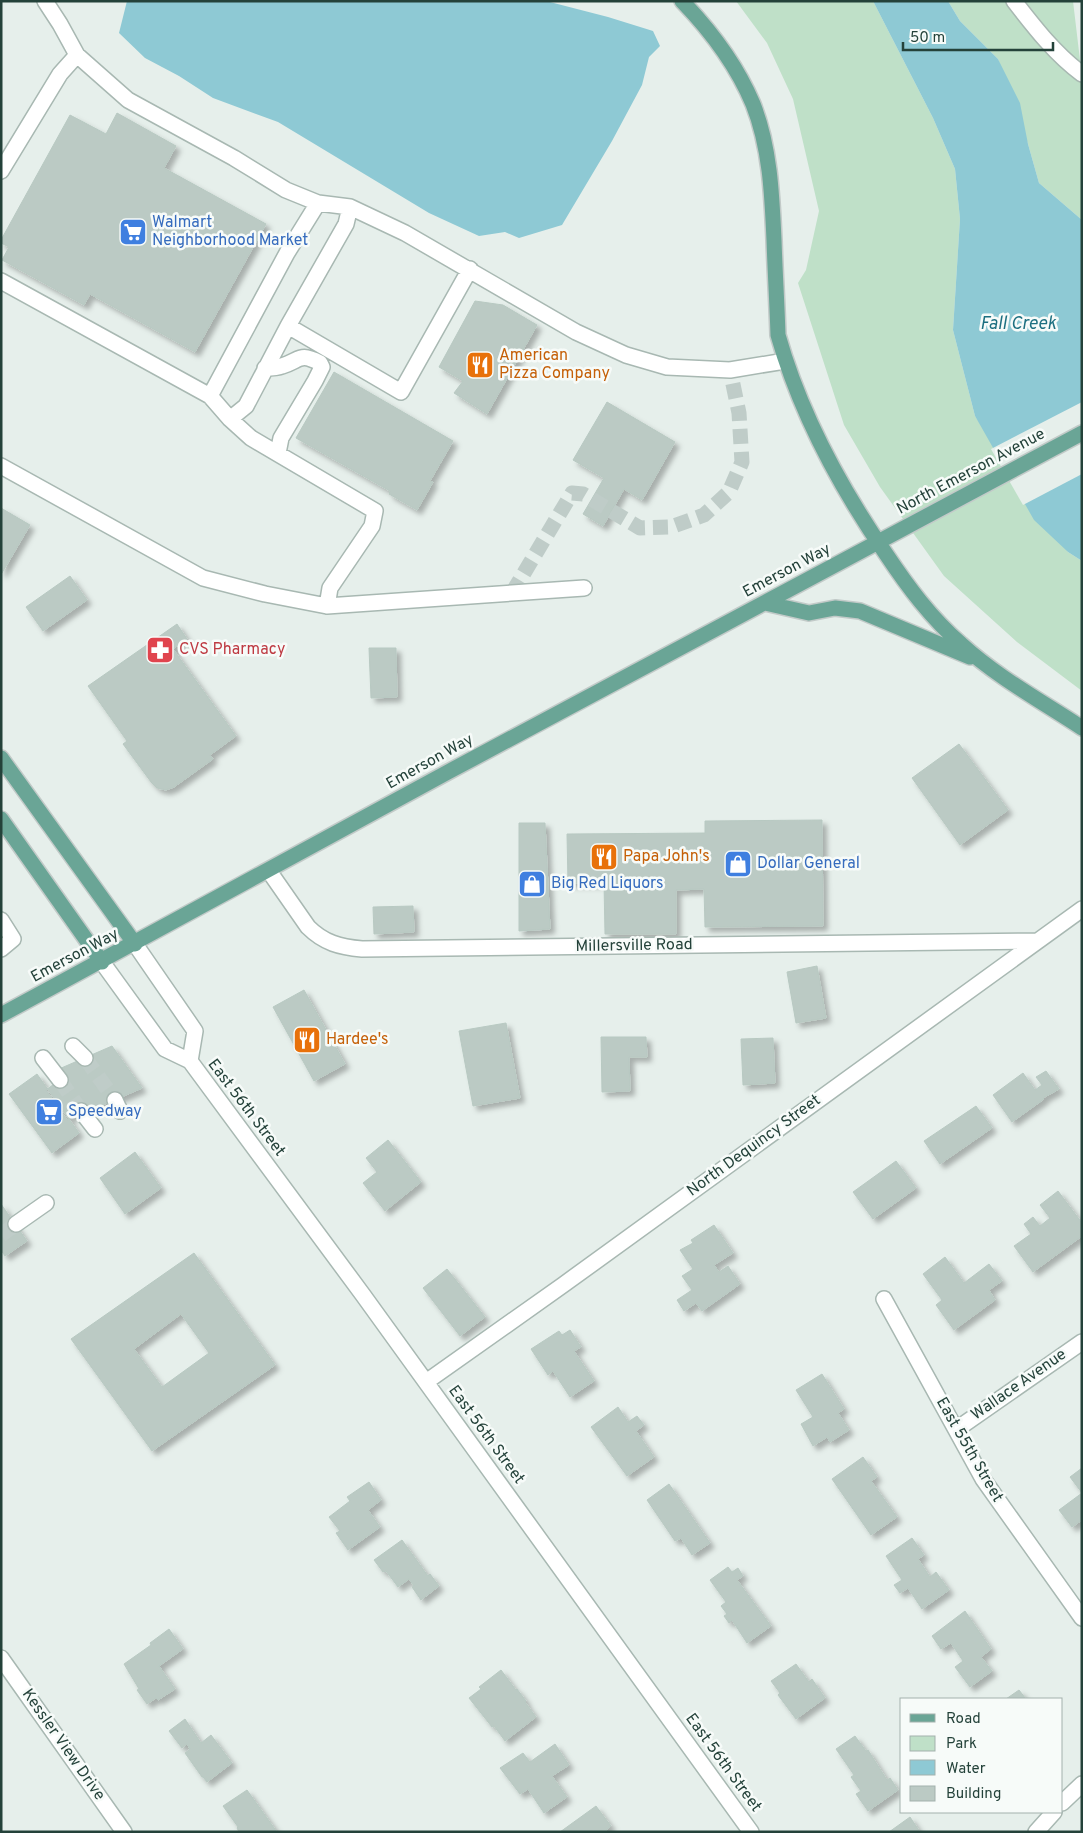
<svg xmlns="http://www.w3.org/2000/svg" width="1083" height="1833" viewBox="0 0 1083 1833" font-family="Overpass,sans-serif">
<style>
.green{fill:#bfe0c8}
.water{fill:#8ec9d4}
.pier{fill:#e6efeb}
.building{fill:#bbcac4;stroke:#b8c9c2;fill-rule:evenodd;filter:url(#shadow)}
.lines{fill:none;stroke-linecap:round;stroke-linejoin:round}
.minor-tunnel{stroke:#bfccc8;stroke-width:15;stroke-dasharray:15 8;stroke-linecap:butt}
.minor-casing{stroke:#a8b8b2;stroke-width:18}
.major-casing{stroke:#c2cac8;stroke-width:18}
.minor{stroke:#fff;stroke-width:15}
.major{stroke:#6aa596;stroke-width:15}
.labels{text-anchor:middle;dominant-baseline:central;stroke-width:5;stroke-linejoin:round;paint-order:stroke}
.shop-label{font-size:16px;fill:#366cbe;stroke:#f7fbf9;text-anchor:start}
.food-label{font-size:16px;fill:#c56008;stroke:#f7fbf9;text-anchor:start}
.street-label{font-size:16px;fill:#24423a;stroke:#f7fbf9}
.health-label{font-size:16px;fill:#be3a42;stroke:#f7fbf9;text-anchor:start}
.water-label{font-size:18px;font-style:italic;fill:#1c6f80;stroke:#f7fbf9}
</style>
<defs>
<filter id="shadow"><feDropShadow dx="4.5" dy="4.5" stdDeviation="2.5" flood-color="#0004"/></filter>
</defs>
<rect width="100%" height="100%" fill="#e6efeb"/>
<path class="green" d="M736,1h137l60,117 22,51 5,50 -7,111 22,86 93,136 14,9v130l-65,-49 -73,-66 -64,-89 -36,-62 -46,-142 8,-13 13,-59 -26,-112 -26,-56z
M948,1h125l9,76v143l-43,-37 -11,-39 -30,-85 -38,-38z"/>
<path class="water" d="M127,1h419l62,16 45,14 7,15 -11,11 -7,28 -30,56 -50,84 -43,13 -14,-6 -26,4 -50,-23 -151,-91 -65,-24 -34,-22 -34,-18 -26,-25z
M873,1h75l12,20 38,38 22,44 8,41 11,39 43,37v341l-14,-9 -34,-32 -59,-104 -22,-86 7,-111 -5,-50 -22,-51z"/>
<path class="pier" d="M1082,402v72l-59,31 -32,-56z"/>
<path class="building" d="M117,113l59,33 -12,22 102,56 -71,128 -105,-58 -6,11 -82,-45 7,-13 -8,-4v-3l69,-125 36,19z
M475,301l28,4 34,20 -50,89 -33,-21 9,-12 -24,-14z
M334,372l119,69 -23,40 3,1 -16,28 -28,-16 1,-3 -94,-53z
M607,402l68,40 -33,58 -18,-11 -21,37 -20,-12 21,-36 -31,-18z
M1,508l29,17 -28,48h-1z
M70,576l17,24 -44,31 -17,-24z
M177,624l10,15 -14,10 63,87 -26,19 3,4 -39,28 -8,3 -9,-2 -6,-6 -28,-38 4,-3 -39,-55z
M369,648h27l1,49 -26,1z
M959,744l49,66 -48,35 -48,-67z
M822,820l1,106 -118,1 -1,-38 -28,1v44h-71l-1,-51h-36l-1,-49 138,-1v-12z
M519,823h26l5,106 -31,2z
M413,906l1,26 -40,2 -1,-27z
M817,966l9,52 -30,5 -9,-51z
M304,990l41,74 -31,17 -41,-74z
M506,1023l14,75 -47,8 -14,-75z
M601,1037h45l1,20h-18l1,34 -28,1z
M773,1038l2,45 -32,2 -2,-46z
M112,1046l30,42 -53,23 -3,-4 -19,13 -21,-30 19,-14 -6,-7z
M1046,1071l13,18 -16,9 1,1 -32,23 -19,-27 30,-22 12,17 7,-5 -6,-8z
M37,1074l42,59 -27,20 -43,-59z
M976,1106l16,22 -52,36 -16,-23z
M388,1140l33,42 -36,29 -22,-28 14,-11 -11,-14z
M135,1152l26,36 -36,26 -25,-36z
M896,1161l20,27 -43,31 -20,-27z
M1058,1191l24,32v13l-49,36 -19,-26 17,-12 -7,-10 9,-7 7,9 10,-8 -10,-13z
M1,1204l26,37 -22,15 -4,-6z
M714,1225l19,28 -19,12 5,7 9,-6 12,18 -38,27 -6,-8 -12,8 -7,-11 15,-10 -10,-14 11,-7 -13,-19 13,-7 -2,-3z
M194,1253l81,112 -123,86 -81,-112zM181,1314l28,39 -47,34 -28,-38z
M945,1257l19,26 25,-19 13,17 -13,9 6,10 -41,30 -18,-25 6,-5 -19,-26z
M447,1269l38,48 -25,19 -37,-48z
M570,1330l11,17 -7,4 20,30 -24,16 -17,-26 -5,4 -17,-26 28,-18 3,4z
M822,1374l22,35 -6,4 11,17 -19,12 -3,-5 -14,9 -12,-22 12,-7 -17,-27z
M618,1407l10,15 9,-6 7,9 -8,6 18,26 -27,19 -36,-49z
M863,1457l14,20 -6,4 26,36 -26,18 -39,-56z
M1082,1468v52l-10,7 -13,-17 23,-17 -12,-16z
M369,1482l12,18 -13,10 12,17 -32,23 -12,-17 4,-2 -11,-14 21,-16 -3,-4z
M669,1484l41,59 -18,12 -11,-17 -6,3 -28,-41z
M912,1538l12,17 -6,4 12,18 6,-5 13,18 -27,19 -14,-21 -8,5 -6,-8 8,-5 -16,-24z
M402,1540l26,36 2,-2 9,12 -18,14 -9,-13 2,-1 -5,-7 -11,8 -12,-16 -3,1 -9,-12z
M728,1567l4,5 6,-4 5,8 -6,4 34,46 -24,17 -15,-23 -3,3 -5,-7 3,-2 -6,-8 5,-4 -16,-22z
M965,1611l26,38 -10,8 11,14 -22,16 -15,-20 8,-6 -12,-18 -10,6 -9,-13z
M169,1629l14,20 -24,17 16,23 -17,11 -2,-2 -9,6 -10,-14 2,-1 -15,-25 27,-19 -1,-2z
M796,1664l13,18 3,-3 13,19 -29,21 -18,-24 2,-2 -9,-12z
M501,1670l15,20 1,-1 9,12 -1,1 11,15 -31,24 -11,-15 -2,1 -23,-29 12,-9 -2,-2z
M1019,1690l7,9h-20z
M185,1719l16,24 10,-8 21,28 -25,19 -4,-5h-1l-17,-24 5,-4 -3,-5 -5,4 -13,-17z
M855,1736l11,15 2,-1 19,30 3,-2 8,12 -30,21 -12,-17 5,-3 -10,-14 3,-2 -18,-26z
M555,1744l14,21 -17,11 15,21 -23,16 -16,-24 -8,5 -20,-26 23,-15 7,9z
M247,1790l30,42h-38l-2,-4 1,-1 -15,-21z
M596,1806l15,20 -7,6h-44z
M910,1817l10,15h-31z"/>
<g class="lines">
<path class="minor-tunnel" d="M512,593l60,-100 11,1 57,34 31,-1 33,-12 25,-23 13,-30 -3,-49 -9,-43
M85,1058l30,42
M60,1080l21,31
M1,1235l15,-11"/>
<g class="minor-casing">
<path id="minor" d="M45,1l15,23 17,31 51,45 106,58 52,32 32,13 32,4 55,26 171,99 50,23 41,12 63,3 55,-9
M1014,1c21,27 41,53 68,73
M1,171l59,-97 17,-19
M1,281l209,115 20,23 21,19 124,73 -3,15 -42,62 -3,18
M288,326l113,66 69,-123
M265,368c6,0 12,0 17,-2 19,-6 17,-14 38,-3l2,4 -7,14 -34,57 -3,15
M210,396l77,-143 31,-50
M230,419l16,-13 42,-80 58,-102 4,-17
M1,466l202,112 62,16 62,12 257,-18
M269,871l39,56c16,16 32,20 54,22l674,-8
M1,920l12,19 -12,10
M135,944l60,87 -5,30
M102,962l63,87 25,12 173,234 388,537
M73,1046l12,12
M43,1058l17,22
M115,1100l5,11
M81,1111l14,18
M16,1224l30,-21
M884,1299l99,180 99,139
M426,1382l137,-97 519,-376
M957,1429l125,-87
M1,1658l123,174
M1062,1803l20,-19
M1036,1832l18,-20"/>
</g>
<g class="major-casing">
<path id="major" d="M682,1c29,30 55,65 71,103 17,43 19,90 21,136 1,31 3,63 4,95 22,78 62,152 108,219 22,33 45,64 75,90 36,33 80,57 121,84
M765,603l44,10 26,-5 25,3 110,46
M1,758l134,186
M1,819l101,143
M1,1015l447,-243 634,-339"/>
</g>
<use href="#minor" class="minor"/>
<use href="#major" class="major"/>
</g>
<defs>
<g id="supermarket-square" transform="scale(1.4375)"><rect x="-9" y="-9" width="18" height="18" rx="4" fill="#3f7fe0" stroke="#f7fbf9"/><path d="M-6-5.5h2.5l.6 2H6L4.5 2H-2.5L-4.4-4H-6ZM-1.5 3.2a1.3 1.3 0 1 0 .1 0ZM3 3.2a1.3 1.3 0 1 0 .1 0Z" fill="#fff"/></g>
<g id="restaurant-square" transform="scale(1.4375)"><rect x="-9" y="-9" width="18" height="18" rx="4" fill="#e8710a" stroke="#f7fbf9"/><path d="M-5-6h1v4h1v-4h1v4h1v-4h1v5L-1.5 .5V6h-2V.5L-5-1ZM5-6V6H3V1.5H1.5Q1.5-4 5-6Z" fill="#fff"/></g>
<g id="pharmacy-square" transform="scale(1.4375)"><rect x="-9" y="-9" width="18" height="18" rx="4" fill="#e0444e" stroke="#f7fbf9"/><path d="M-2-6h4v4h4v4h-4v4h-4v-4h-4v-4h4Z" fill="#fff"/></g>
<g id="shop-square" transform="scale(1.4375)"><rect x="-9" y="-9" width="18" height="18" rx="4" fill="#3f7fe0" stroke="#f7fbf9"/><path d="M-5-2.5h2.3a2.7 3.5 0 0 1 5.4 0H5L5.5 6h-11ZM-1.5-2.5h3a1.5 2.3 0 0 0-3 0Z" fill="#fff"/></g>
</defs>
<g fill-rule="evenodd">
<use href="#supermarket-square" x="133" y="232"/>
<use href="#restaurant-square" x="480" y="365"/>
<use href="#pharmacy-square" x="160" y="650"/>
<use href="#restaurant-square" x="604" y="857"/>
<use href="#shop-square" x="738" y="864"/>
<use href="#shop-square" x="532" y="884"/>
<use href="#restaurant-square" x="307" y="1040"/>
<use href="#supermarket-square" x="49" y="1112"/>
</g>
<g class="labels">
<g class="shop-label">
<text x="152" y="223">Walmart<tspan x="152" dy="18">Neighborhood Market</tspan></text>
<text x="757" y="864">Dollar General</text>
<text x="551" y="884">Big Red Liquors</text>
<text x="68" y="1112">Speedway</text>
</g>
<g class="food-label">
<text x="499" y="356">American<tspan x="499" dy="18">Pizza Company</tspan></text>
<text x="623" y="857">Papa John's</text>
<text x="326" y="1040">Hardee's</text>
</g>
<g class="street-label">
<text transform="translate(971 472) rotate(-28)">North Emerson Avenue</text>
<text transform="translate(787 571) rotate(-28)">Emerson Way</text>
<text transform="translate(430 762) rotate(-29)">Emerson Way</text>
<text transform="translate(634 946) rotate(-1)">Millersville Road</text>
<text transform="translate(75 956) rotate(-28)">Emerson Way</text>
<text transform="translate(246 1108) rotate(53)">East 56th Street</text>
<text transform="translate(754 1146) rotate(-36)">North Dequincy Street</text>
<text transform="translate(1019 1385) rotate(-35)">Wallace Avenue</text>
<text transform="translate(486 1435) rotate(54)">East 56th Street</text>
<text transform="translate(969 1450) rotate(60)">East 55th Street</text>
<text transform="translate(63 1745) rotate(55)">Kessler View Drive</text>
<text transform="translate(723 1763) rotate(54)">East 56th Street</text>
</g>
<g class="health-label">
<text x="179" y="650">CVS Pharmacy</text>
</g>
<g class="water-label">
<text x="1018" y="324">Fall Creek</text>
</g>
</g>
<rect width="1083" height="1833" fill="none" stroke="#24423a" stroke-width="5"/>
<rect x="900" y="1698" width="162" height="115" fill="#f7fbf9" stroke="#a3b1ad"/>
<rect x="910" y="1714" width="25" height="8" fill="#6aa596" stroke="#a3b1ad"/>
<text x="946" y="1723" font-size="15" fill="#24423a">Road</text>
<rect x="910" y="1736" width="25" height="15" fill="#bfe0c8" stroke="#a3b1ad"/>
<text x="946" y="1748" font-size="15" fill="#24423a">Park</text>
<rect x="910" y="1760" width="25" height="15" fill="#8ec9d4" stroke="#a3b1ad"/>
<text x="946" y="1773" font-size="15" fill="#24423a">Water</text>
<rect x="910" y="1786" width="25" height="15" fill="#bbcac4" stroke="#a3b1ad"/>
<text x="946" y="1798" font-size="15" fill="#24423a">Building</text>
<path d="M903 42v8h150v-8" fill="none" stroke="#24423a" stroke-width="2.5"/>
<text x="910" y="42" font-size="15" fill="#24423a" stroke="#f7fbf9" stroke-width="4" paint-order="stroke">50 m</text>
</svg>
